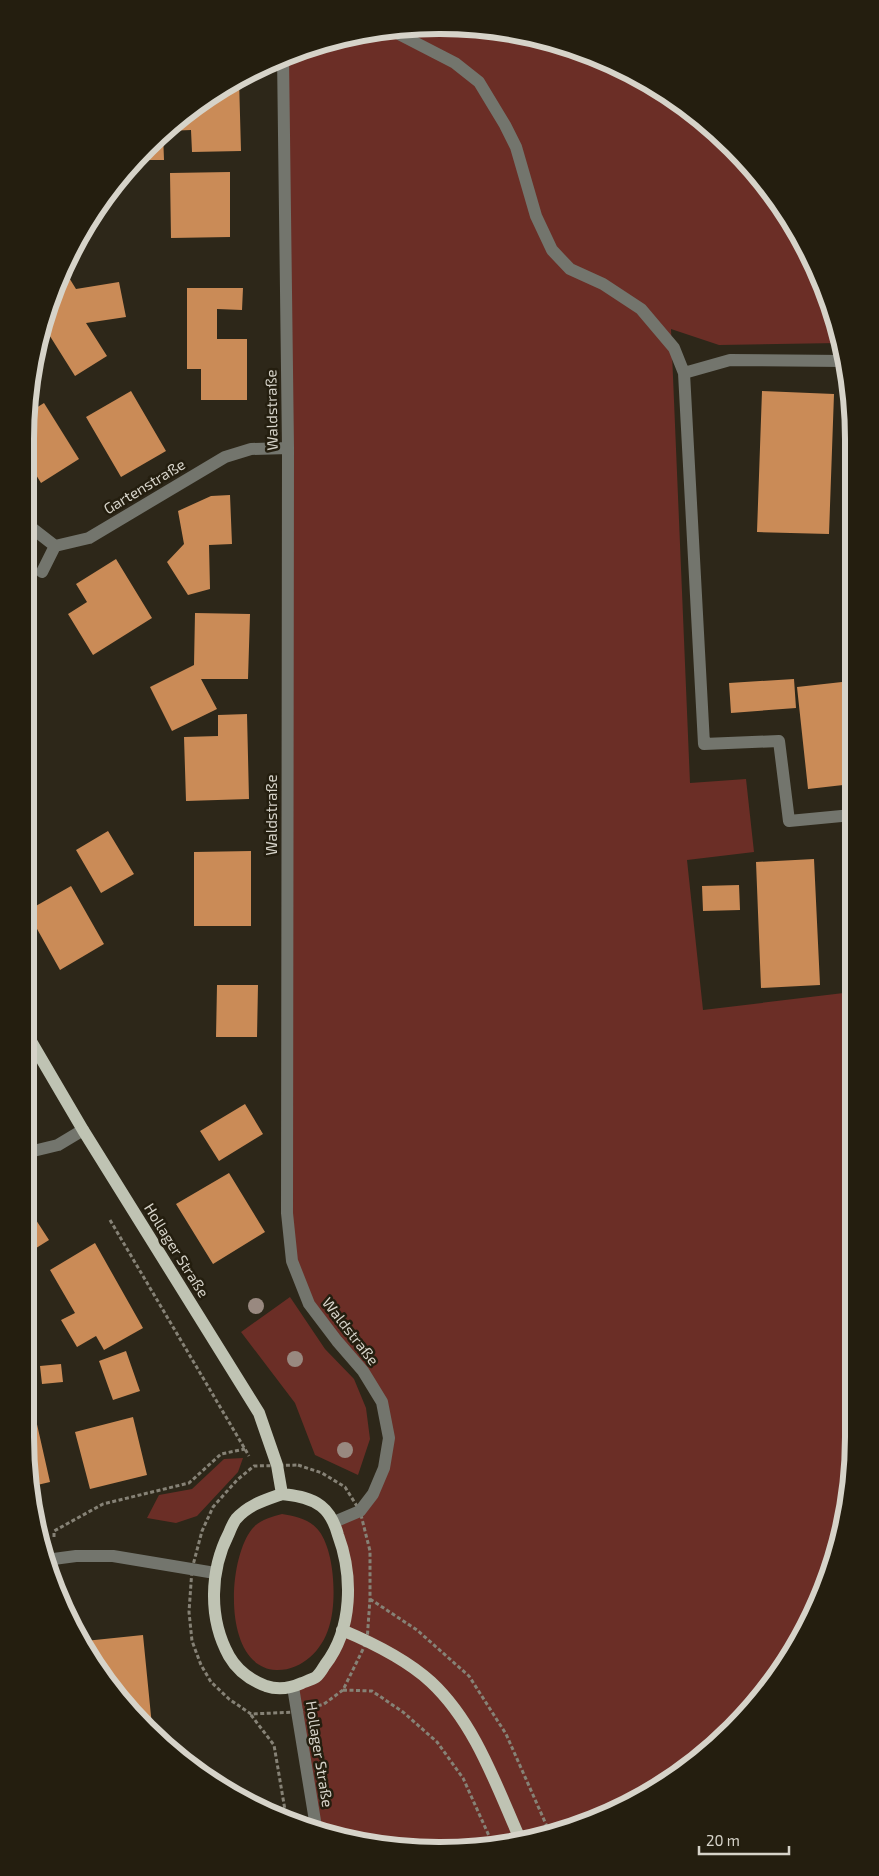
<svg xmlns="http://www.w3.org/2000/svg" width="879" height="1876" viewBox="0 0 879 1876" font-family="'Exo 2',sans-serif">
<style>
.green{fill:#6b2e26}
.building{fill:#ca8b57}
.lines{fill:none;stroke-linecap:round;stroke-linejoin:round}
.path{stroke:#868276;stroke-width:3;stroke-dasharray:4 2.5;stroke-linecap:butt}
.minor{stroke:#73756d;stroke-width:12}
.major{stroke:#bfc3b3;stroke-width:12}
.tree{fill:#998980}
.labels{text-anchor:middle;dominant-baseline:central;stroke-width:5;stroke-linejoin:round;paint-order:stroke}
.street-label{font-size:15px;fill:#d6d3c9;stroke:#241e0f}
.rim{fill:none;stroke:#d6d3c9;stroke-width:6}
</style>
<rect width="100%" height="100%" fill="#2d2719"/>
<path class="green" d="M440,25l81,8 77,24 94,54 77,76 54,94 16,62 -120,2 -48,-16 19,454 56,-4 8,73 -67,8 16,150 149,-18 2,445 -8,81 -24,77 -71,115 -59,55 -69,43 -129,39 -136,-4 -42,-16 -23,-140 23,-10 16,-21 16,-55 -14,-79 25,-11 25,-43 -2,-66 -73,-98 -17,-43 -10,-1205 77,-23z
M290,1297l35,52 29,30 12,29 4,31 -12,36 -43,-20 -20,-52 -54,-71z
M243,1458l-5,14 -41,44 -21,7 -29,-5 12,-23 33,-6 32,-30z
M282,1514c13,2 28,5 37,17 16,21 18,72 10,96 -7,24 -28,44 -53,43 -54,-3 -49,-110 -24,-141 7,-9 19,-12 30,-15z"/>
<path class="building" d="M239,79l2,72 -49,1 -1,-22 -25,1 43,-36z
M163,133l1,27h-29l12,-14z
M230,172v65l-59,1 -1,-65z
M63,268l13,21 43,-7 7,35 -40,6 21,33 -32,20 -32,-51 14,-44z
M187,288h56l-1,22 -25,-1v30h30v61h-46v-31h-14z
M131,391l35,60 -45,26 -35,-60z
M762,391l72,3 -5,140 -72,-2z
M44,403l35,56 -38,24 -16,-26v-18l3,-26z
M230,495l2,49 -23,1 1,44 -22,6 -21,-33 17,-18 -6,-33 33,-15z
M116,559l36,59 -59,37 -25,-41 19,-12 -11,-18z
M195,613l55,1 -2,65h-47l16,30 -45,22 -22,-44 44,-22z
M794,679l2,29 -65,5 -2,-30z
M851,681l1,103 -44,5 -11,-102z
M247,714l2,85 -63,2 -2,-64 34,-1v-21z
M108,831l26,43 -33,19 -25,-43z
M251,851v75h-57v-74z
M814,859l6,126 -59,3 -5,-126z
M739,885l1,25 -37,1 -1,-25z
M71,886l33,58 -44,26 -33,-59z
M217,985h41l-1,52h-41z
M245,1104l18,30 -44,27 -19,-30z
M229,1173l36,59 -52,32 -37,-60z
M25,1203l24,37 -24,15z
M95,1243l48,85 -39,22 -8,-14 -19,11 -16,-27 14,-7 -25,-43z
M25,1283l9,15 -9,5z
M126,1351l14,40 -27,9 -14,-39z
M61,1364l2,18 -21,2 -2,-18z
M34,1411l16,71 -17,4 -8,-50v-23z
M133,1417l14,58 -57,14 -15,-57z
M143,1635l9,91h-6l-35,-37 -26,-48z
M191,1766l16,1v10z"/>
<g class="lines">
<path class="path" d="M110,1220l139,236
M298,1465l24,8 23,14 15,24 10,40v48l-3,42 -24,49 -19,14 -27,8 -46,2 -22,-15 -18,-17 -10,-17 -9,-24 -3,-29 3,-43 10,-38 11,-24 24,-27 17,-14z
M54,1537v-6l49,-27 86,-21 32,-29 24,-5
M57,1579l1,11
M370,1599l47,31 52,46 37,58 43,97
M343,1690l29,1 31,21 34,30 26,36 31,69
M251,1715l23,30 12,71"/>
<path class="minor" d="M391,30l64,33 24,19 26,43 11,22 20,69 16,34 18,19 33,15 38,25 33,39 10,25 20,371 75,-3 10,80 63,-6
M283,56l5,392 -1,765 5,48 17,43 28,37 26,30 19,31 7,36 -5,30 -11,26 -13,17 -26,11
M684,373l46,-13 114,1
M25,520l3,5 27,21 34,-8 136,-81 26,-8 37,-1
M42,572l13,-26
M25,1153l33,-8 25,-15
M46,1560l30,-4h37l102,17
M293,1687l23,140"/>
<path class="major" d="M25,1031l58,99 176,283 18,52 5,29
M282,1494c14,2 27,3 39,12 9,7 14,18 17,29 15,40 15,94 -13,130 -2,3 -5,9 -9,12 -3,2 -9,4 -14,6 -11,5 -24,7 -36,3 -16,-6 -29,-16 -37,-30 -21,-38 -19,-86 0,-123 2,-5 4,-10 7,-14 12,-14 29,-19 46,-25z
M342,1630c31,13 64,29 89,52 44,41 65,103 89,157"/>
</g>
<g class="tree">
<circle cx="256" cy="1306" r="8"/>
<circle cx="295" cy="1359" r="8"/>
<circle cx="345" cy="1450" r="8"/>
</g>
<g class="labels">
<g class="street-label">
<text transform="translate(271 410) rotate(-91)">Waldstraße</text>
<text transform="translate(144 486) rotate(-31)">Gartenstraße</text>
<text transform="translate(271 815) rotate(-90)">Waldstraße</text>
<text transform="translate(177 1250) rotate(58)">Hollager Straße</text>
<text transform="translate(351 1331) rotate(52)">Waldstraße</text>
<text transform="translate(320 1754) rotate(81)">Hollager Straße</text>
</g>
</g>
<path d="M0 0H879V1876H0ZM439 34H440A405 405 0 0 1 845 439V1437A405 405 0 0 1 440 1842H439A405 405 0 0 1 34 1437V439A405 405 0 0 1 439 34Z" fill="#241e0f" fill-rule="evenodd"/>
<path class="rim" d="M439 34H440A405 405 0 0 1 845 439V1437A405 405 0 0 1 440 1842H439A405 405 0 0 1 34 1437V439A405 405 0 0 1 439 34Z"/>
<path d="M699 1846v8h90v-8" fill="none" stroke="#d6d3c9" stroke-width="2.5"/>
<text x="706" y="1846" font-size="15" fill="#d6d3c9" stroke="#241e0f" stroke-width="4" paint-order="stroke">20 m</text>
</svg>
